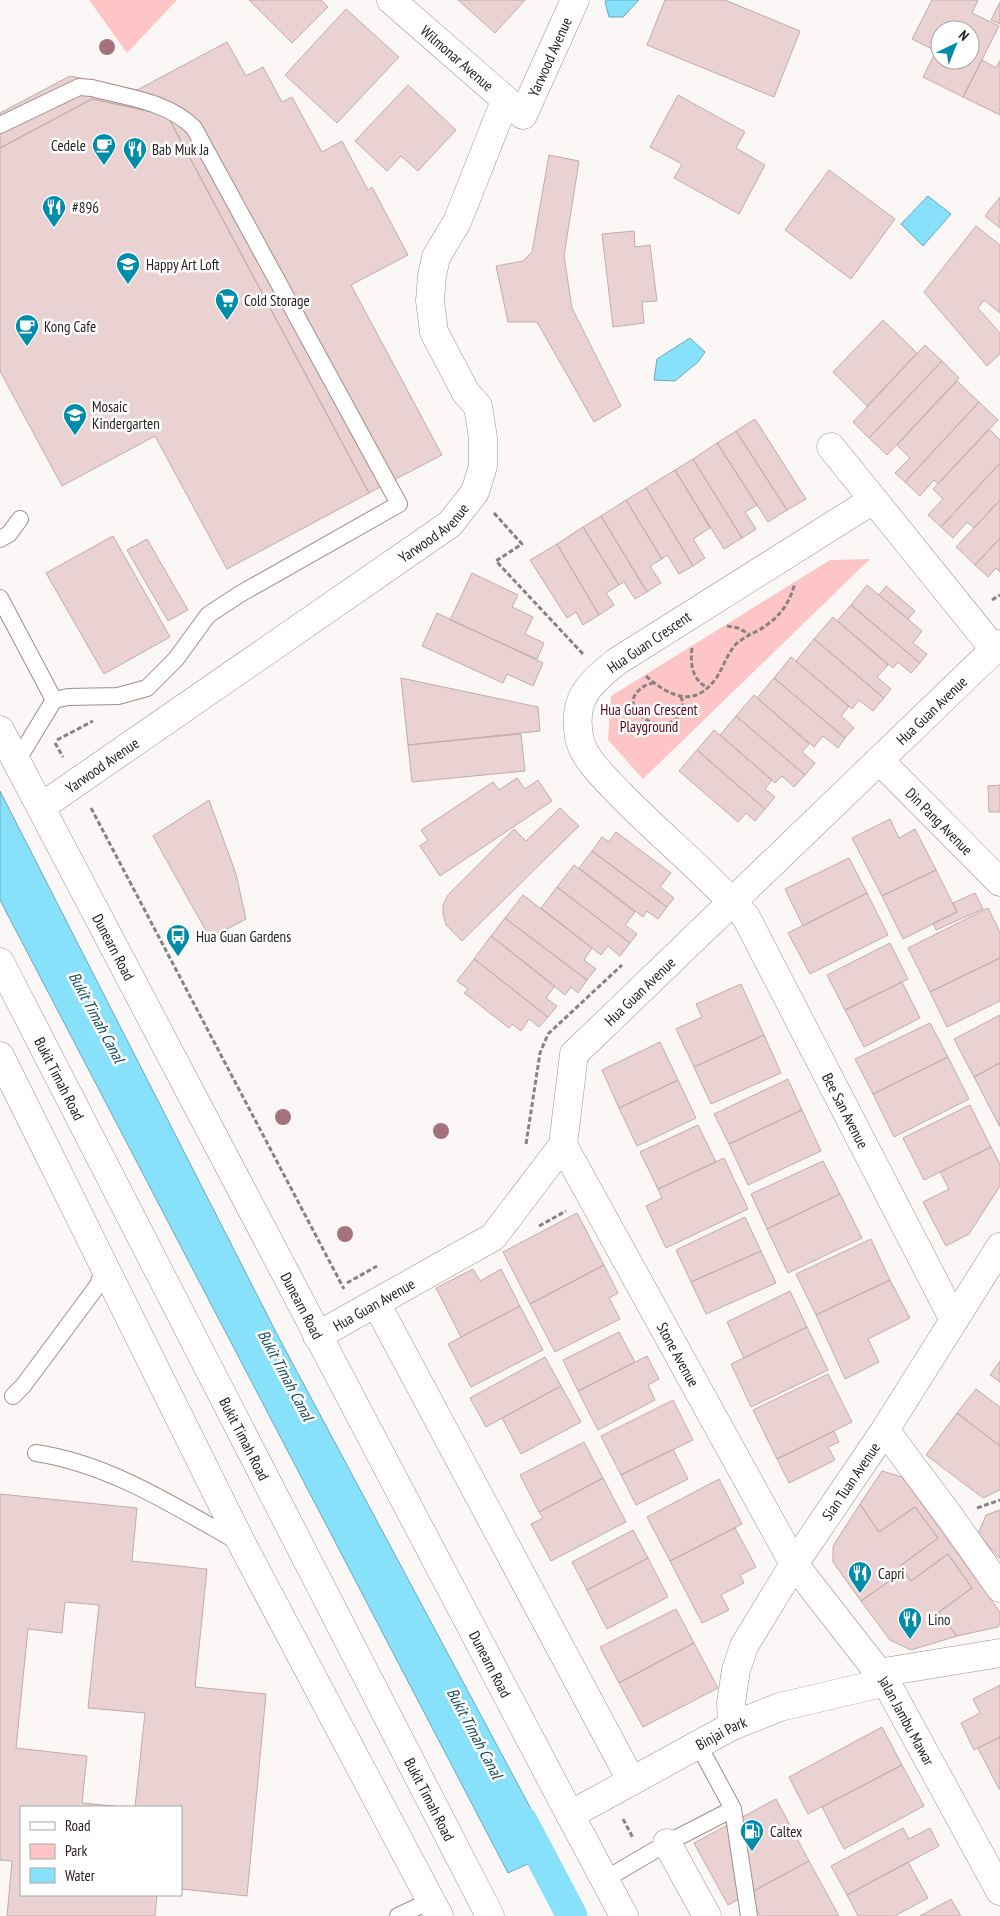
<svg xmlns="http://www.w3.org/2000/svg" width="1000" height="1916" viewBox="0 0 1000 1916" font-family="'PT Sans Narrow',sans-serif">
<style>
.green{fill:#fec5c6}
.water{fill:#88e1fb;stroke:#6ca7b9}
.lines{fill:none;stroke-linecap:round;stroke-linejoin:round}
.canal{stroke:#88e1fb;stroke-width:31}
.building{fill:#ead1d2;stroke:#c2abab;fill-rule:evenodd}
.service-casing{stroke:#a28c8c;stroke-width:18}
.minor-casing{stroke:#a28c8c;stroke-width:29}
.trunk-casing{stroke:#a28c8c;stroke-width:29}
.path{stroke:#898282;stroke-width:3;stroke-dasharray:5 2.5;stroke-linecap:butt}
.service{stroke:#fff;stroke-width:16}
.minor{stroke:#fff;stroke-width:28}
.trunk{stroke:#fff;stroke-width:28}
.tree{fill:#a4727c}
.labels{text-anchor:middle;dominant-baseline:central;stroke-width:5;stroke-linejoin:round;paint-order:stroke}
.street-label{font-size:15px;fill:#292020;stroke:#fff}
.poi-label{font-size:15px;fill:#292020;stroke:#fff;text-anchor:start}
.park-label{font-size:15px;fill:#5c0518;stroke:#fff}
.water-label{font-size:16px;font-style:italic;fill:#1b4f5d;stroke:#fff}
</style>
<rect width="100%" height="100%" fill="#fcf7f7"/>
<path class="green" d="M89,0h88l-50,53z
M870,559l-227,220 -35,-39 3,-44 219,-136z"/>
<path class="water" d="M606,0h33l-16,17h-14l-4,-15z
M928,196l23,18 -28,32 -22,-22z
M690,338l15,14 -7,10 -23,19 -21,-1 3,-21z
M0,791l279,547 275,514 -46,21 -508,-973z"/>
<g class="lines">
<path class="canal" d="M522,1821l50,95"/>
</g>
<path class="building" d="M249,0h72l7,7 -36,36z
M458,0h67l-30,33z
M665,0h60l75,31 -26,66 -127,-52z
M932,0h46l-6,13 27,13 -36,71 -40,-20 13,-26 -24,-12zM940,30h30v30h-30z
M1000,2v22l-9,-4z
M346,9l53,48 -62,66 -52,-48z
M227,42l19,34 17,-9 19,35 10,-5 30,55 20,-11 26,49 4,-3 36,68 -57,30 91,170 -73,38 -202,-378 -75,-16 -92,49v-35l70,-37 67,14z
M982,60l14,8 4,-8v55l-37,-18z
M408,85l48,45 -38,41 -17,-15 -14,15 -32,-30z
M678,95l67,37 -9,16 29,17 -26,49 -65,-36 8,-14 -32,-17z
M92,99l75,16 202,378 -142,76 -72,-133 -93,50 -62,-115v-223z
M549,155l30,6 -15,95 8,52 49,98 -27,16 -57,-100h-29l-12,-56 27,-5 9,-9z
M829,170l66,49 -44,60 -66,-49z
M1000,197v31l-15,-12z
M976,226l24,19v68l-16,-13 -6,8 22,25v21l-13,12 -63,-74z
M634,231l1,16 15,-2 7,56 -15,1 2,21 -31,4 -11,-93z
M883,320l34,33 -50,53 -34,-34z
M925,345l17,16 -73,77 -16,-16z
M942,361l17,17 -72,77 -18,-17z
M957,381l22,21 -74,80 -10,-9 15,-15 -13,-13z
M979,402l19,18 -60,64 -4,-4 -14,16 -15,-14z
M755,419l51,80 -19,11 -51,-79z
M989,429l11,11v23l-59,64 -13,-12 15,-16 -10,-10z
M736,431l51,79 -19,12 -51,-79z
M717,443l40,62 -12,7 11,17 -14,9 -49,-79z
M693,459l49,79 -18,11 -49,-79z
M1000,463v37l-26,28 -7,-6 -14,16 -12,-11z
M675,470l35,58 -17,11 12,19 -12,8 -47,-78z
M646,488l47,78 -14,8 -12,-19 -5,4 -36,-59z
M626,500l36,59 -12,7 11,17 -14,9 -46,-76z
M1000,500v38l-25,27 -19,-18z
M601,516l46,76 -12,7 -11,-17 -5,3 -36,-58z
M583,527l36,58 -13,8 8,12 -15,10 -42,-71z
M113,536l57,101 -66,37 -58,-101z
M1000,538v34l-4,-4 -8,9 -13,-12z
M147,539l41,71 -20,11 -41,-71z
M557,544l42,71 -16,10 -7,-13 -9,6 -37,-58z
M472,573l46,22 -6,12 21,10 -8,17 19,9 -7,16 -87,-39z
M867,585l55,46 -9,12 14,11 -7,9 -69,-58z
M886,586l29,25 -7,8 -29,-24z
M851,605l69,58 -9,10 -13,-11 -5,6 -56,-47z
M437,613l106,50 -10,23 -26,-12 -4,9 -81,-37z
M833,617l55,48 -11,12 14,12 -7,9 -70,-59z
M814,639l70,59 -11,13 -14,-11 -7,9 -56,-48z
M791,657l58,49 -8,10 13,12 -9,10 -71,-60z
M401,678l137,29 2,24 -132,14z
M774,678l71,60 -7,10 -15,-12 -9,11 -57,-49z
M754,695l55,49 -7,8 13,11 -10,12 -69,-59z
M736,716l69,59 -11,12 -12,-11 -7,7 -55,-48z
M714,730l58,50 -7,9 10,8 -10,12 -68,-59z
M521,734l4,37 -113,11 -4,-37z
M697,750l68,59 -10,12 -9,-8 -8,9 -59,-51z
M517,778l8,11 13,-9 14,21 -112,75 -20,-30 8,-6 -7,-10 72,-48 6,8z
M1000,785v27h-11l-1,-26z
M209,800l27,74 10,45 -36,19 -57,-102z
M560,808l19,18 -117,115 -16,-16 -3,-11v-9l5,-10 66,-66 12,12z
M890,819l9,19 16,-9 21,41 -54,26 -30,-58z
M616,832l55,41 -11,14 14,11 -7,9 -75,-56 10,-14 7,5z
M592,851l75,56 -9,12 -11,-8 -4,6 -64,-49z
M849,858l18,35 -64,33 -18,-37z
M574,865l61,47 -10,13 12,9 -7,9 -73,-56z
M936,870l21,42 -54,27 -21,-43z
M557,887l73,56 -10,13 -12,-10 -7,9 -60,-47z
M867,893l21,42 -78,39 -22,-41z
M975,893l8,16 -47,21 -3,-7 24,-11 -4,-9z
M523,895l69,53 -8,12 12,9 -9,11 -82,-62z
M988,908l12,24v26l-70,34 -22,-44z
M505,918l82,62 -9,13 -7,-6 -6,8 -74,-59z
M491,936l64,50 -9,12 11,8 -9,11 -74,-58z
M890,943l18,36 -63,31 -18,-35z
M1000,958v43l-53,26 -17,-35z
M474,959l74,58 -9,10 -10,-8 -8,12 -9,-7 -3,4 -45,-35 4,-4 -11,-8z
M902,982l18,36 -56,29 -19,-37z
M741,984l23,51 -70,32 -18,-38 26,-12 -6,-13z
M1000,1015v48l-26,14 -20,-38z
M930,1023l18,34 -75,37 -18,-35z
M764,1035l17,38 -70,31 -17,-37z
M660,1042l18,38 -59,28 -17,-38z
M948,1057l21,42 -75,38 -21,-43z
M1000,1063v64l-26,-50z
M788,1079l14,31 -73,34 -15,-30z
M678,1080l18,38 -59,28 -18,-38z
M970,1105l21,42 -67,33 -21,-42z
M802,1110l19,41 -73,34 -19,-41z
M698,1125l18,37 -58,27 -18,-37z
M991,1147l9,17v22l-31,48 -23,12 -23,-44 26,-13 -9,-17z
M724,1158l24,51 -82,39 -20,-42 16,-8 -4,-9z
M823,1161l17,33 -73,35 -16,-35z
M840,1194l22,44 -74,35 -21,-44z
M577,1213l27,52 -74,39 -27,-52z
M745,1217l16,34 -70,31 -15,-32z
M871,1239l19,41 -74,35 -20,-41z
M761,1251l15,32 -70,31 -15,-32z
M604,1265l14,28 -9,5 11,21 -65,33 -25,-48z
M473,1269l7,12 21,-12 19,37 -59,31 -25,-49z
M890,1280l20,38 -42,21 11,23 -34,17 -29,-64z
M790,1291l17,36 -63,31 -17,-36z
M520,1306l23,44 -72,37 -23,-43z
M807,1327l21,43 -77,37 -20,-43z
M619,1332l16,30 -57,29 -15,-31z
M647,1356l12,23 -11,6 7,15 -57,30 -20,-39z
M545,1357l16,29 -75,41 -16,-29z
M1000,1361v21l-10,-7z
M828,1374l24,48 -75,37 -24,-49z
M561,1386l20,36 -60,32 -19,-36z
M976,1389l24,18v39l-43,-33z
M673,1400l20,40 -72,35 -20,-39z
M957,1413l43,33v44l-17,8 -57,-43z
M834,1431l5,11 -11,5 7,13 -46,23 -12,-24z
M584,1442l19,36 -64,34 -19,-37z
M673,1449l15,30 -52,26 -15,-30z
M882,1471l20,6 98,135v11l-2,4 -41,9 -18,-24 33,-24 -24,-34 -37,27 -11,-15 38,-28 -23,-31 -36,25 -19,-28z
M603,1478l23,44 -75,39 -20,-37 12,-6 -4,-6z
M719,1479l23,45 -72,37 -23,-44z
M0,1494l137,14 -5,53 75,8 -12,118 71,7 -19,202 -66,-7v-82h-46l10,-94 -57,-5 11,-103 -34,-3 -3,31 -34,-4 -12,119 71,8 -5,47 44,4h-105v88h136l-2,21h-148l5,-55 -12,-1z
M860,1504l19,28 36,-25 23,31 -38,28 4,5 -43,30 -28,-39v-16z
M1000,1510v49l-22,-25 8,-19z
M735,1528l21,39 -16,8 4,8 -23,12 8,15 -27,13 -32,-62z
M633,1530l15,28 -61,32 -15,-28z
M948,1554l24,34 -33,24 18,24 -46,14 -21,-10 -29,-39 43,-30 7,10z
M648,1558l20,39 -61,32 -20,-39z
M676,1609l18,34 -75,40 -19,-36z
M694,1643l24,45 -75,39 -24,-44z
M1000,1685v52l-26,13 -13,-27 19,-10 -7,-14z
M882,1727l20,38 -94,49 -19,-37z
M1000,1737v52h-1l-21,-41z
M902,1765l22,41 -80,43 -22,-42z
M776,1799l33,62 -81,44 -34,-62z
M903,1828l6,11 21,-11 9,18 -92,49 -16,-29z
M809,1861l30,55h-79l-12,-22z
M908,1862l20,36 -33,18h-37l-11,-21z
M951,1899l10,17h-41z"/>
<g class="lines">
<g class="service-casing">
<path id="service" d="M0,125l79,-38 13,1c34,9 77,14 102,40l205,376 -159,90 -32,21 -32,44 -29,29 -29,8 -50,1 -14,3 -37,61
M0,539l9,-5 11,-15
M0,598l54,102
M13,1396l10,-10 75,-101 7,-20
M36,1453c74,11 140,54 204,90
M698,1744l35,65 16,107
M604,1880l63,-37 66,-34
M398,1916l32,-15"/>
</g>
<g class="minor-casing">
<g id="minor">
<path id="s1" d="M391,0l132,115 52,-115"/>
<path d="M831,447l163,202"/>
<path id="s2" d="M873,500l-257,162c-13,11 -29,23 -35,39 -5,13 -4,33 1,46 8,18 25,33 38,47 41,42 87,79 126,123l208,403"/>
<path id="s3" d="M879,760l121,122"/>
<path id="s4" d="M41,807l409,-283 25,-32 8,-26v-28l-5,-32 -12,-13 -32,-61 -4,-31 2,-25 4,-19 21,-35 48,-121"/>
<path id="s5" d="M563,1145l231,419 92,118 114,209"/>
<path d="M376,1303l255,477"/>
<path id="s6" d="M317,1336l176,-99 70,-92 11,-91 426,-410"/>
<path d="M885,1430l65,87 50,71"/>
<path d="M878,1673l122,-20"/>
<path id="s7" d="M732,1726l-1,-23 5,-33 8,-24 50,-82 91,-134 115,-183"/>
<path id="s8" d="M570,1815l162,-89 48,-19 106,-25"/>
<path d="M667,1843l40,73"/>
</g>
</g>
<g class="trunk-casing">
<g id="trunk">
<path id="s9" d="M0,730l558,1062 66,124"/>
<path id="s10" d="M0,962l490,954"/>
<path d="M0,1056l242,488 197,372"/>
</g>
</g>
<path class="path" d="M494,513l28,31 -26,17 87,93
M992,600l8,-5
M727,626l11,2 11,6
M692,648c-2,16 0,32 16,40
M646,676c24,21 49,33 71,1 7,-11 10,-23 19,-33 7,-6 15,-10 23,-14 20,-12 30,-25 36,-47
M654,683c-9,1 -14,5 -19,12 -3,5 -2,10 1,15 18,25 56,13 45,-13
M57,740l36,-19
M55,743l8,14
M91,808l253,481
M526,1144l14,-91 8,-19 74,-69
M539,1226l27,-15
M347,1283l30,-17
M977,1508l23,-8
M623,1819l10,19"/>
<use href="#service" class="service"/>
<use href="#minor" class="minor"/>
<use href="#trunk" class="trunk"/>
</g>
<g class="tree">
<circle cx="107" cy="47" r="8"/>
<circle cx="283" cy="1117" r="8"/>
<circle cx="441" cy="1131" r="8"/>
<circle cx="345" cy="1234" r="8"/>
</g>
<defs>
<g id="cafe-pin" transform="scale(1.25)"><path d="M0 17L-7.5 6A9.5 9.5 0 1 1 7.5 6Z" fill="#008daa" stroke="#fff"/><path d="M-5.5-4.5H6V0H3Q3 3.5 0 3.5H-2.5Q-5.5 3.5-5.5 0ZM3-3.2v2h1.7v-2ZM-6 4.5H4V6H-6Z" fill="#fff"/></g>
<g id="restaurant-pin" transform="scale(1.25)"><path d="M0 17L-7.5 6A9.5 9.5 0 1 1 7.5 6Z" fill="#008daa" stroke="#fff"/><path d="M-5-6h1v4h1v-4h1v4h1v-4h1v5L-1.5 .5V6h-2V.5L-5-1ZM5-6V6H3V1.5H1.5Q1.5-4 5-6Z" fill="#fff"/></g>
<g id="school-pin" transform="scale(1.25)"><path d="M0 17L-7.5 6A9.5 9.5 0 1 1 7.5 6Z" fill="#008daa" stroke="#fff"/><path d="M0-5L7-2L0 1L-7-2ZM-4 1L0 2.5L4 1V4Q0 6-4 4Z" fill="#fff"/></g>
<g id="supermarket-pin" transform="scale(1.25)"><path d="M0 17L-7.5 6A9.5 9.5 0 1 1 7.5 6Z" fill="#008daa" stroke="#fff"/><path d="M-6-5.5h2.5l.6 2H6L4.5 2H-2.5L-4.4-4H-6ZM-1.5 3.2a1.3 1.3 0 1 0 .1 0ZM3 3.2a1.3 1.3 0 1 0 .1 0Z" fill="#fff"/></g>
<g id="bus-pin" transform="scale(1.25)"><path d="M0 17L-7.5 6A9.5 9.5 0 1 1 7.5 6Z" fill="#008daa" stroke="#fff"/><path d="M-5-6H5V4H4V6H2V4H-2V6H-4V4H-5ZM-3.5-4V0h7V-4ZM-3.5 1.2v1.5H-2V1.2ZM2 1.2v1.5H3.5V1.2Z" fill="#fff"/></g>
<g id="fuel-pin" transform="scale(1.25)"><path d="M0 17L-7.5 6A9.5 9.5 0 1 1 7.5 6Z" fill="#008daa" stroke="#fff"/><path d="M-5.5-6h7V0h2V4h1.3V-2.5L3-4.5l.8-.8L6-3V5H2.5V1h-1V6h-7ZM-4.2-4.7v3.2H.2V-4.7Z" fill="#fff"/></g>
</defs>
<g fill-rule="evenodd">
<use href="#cafe-pin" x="104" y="145"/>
<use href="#restaurant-pin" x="135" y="149"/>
<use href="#restaurant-pin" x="54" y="207"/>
<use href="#school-pin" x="128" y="264"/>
<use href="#supermarket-pin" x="227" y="300"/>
<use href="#cafe-pin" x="27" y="326"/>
<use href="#school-pin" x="75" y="415"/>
<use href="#bus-pin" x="178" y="936"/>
<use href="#restaurant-pin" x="860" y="1573"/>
<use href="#restaurant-pin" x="910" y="1619"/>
<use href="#fuel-pin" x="752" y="1831"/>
</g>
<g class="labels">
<g class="street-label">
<text stroke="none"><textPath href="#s1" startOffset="239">Yarwood Avenue</textPath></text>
<text stroke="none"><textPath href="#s1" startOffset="88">Wilmonar Avenue</textPath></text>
<text stroke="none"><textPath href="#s4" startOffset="479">Yarwood Avenue</textPath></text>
<text transform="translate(649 642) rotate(-34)">Hua Guan Crescent</text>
<text stroke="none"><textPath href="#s6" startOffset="905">Hua Guan Avenue</textPath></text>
<text stroke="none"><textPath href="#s4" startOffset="74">Yarwood Avenue</textPath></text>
<text stroke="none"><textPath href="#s3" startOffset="86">Din Pang Avenue</textPath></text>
<text stroke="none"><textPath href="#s9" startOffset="245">Dunearn Road</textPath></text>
<text stroke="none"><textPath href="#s6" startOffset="500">Hua Guan Avenue</textPath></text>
<text stroke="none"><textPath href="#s10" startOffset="131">Bukit Timah Road</textPath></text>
<text stroke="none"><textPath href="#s2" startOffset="858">Bee San Avenue</textPath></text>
<text stroke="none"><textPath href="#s6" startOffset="65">Hua Guan Avenue</textPath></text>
<text stroke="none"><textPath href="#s9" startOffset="650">Dunearn Road</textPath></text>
<text stroke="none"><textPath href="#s5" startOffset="239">Stone Avenue</textPath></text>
<text stroke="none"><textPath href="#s10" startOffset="536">Bukit Timah Road</textPath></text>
<text stroke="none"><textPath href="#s7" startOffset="278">Sian Tuan Avenue</textPath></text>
<text stroke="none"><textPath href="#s9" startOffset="1055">Dunearn Road</textPath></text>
<text stroke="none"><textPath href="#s5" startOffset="672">Jalan Jambu Mawar</textPath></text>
<text stroke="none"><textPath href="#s8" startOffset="172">Binjai Park</textPath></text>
<text stroke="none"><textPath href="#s10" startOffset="941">Bukit Timah Road</textPath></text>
</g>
<g class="poi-label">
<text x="86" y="145" text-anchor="end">Cedele</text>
<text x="152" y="149">Bab Muk Ja</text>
<text x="72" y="207">#896</text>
<text x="146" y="264">Happy Art Loft</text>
<text x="244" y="300">Cold Storage</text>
<text x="44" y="326">Kong Cafe</text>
<text x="92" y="406">Mosaic<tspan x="92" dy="17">Kindergarten</tspan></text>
<text x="196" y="936">Hua Guan Gardens</text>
<text x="878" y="1573">Capri</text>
<text x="928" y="1619">Lino</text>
<text x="770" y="1831">Caltex</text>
</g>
<g class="park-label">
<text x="649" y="709">Hua Guan Crescent<tspan x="649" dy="17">Playground</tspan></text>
</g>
<g class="water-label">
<text transform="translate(97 1017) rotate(62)">Bukit Timah Canal</text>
<text transform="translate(286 1375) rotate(62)">Bukit Timah Canal</text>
<text transform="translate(475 1733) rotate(62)">Bukit Timah Canal</text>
</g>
</g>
<rect x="20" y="1806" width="162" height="90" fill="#ffffff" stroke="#a9a6a6"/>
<rect x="30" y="1822" width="25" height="8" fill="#ffffff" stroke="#a9a6a6"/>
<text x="65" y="1831" font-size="15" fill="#292020">Road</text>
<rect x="30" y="1844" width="25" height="15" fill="#fec5c6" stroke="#a9a6a6"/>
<text x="65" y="1856" font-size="15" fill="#292020">Park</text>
<rect x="30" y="1868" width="25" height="15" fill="#88e1fb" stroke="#a9a6a6"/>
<text x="65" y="1881" font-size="15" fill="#292020">Water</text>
<g transform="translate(955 45) rotate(43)"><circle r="24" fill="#ffffff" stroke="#a9a6a6"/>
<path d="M0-4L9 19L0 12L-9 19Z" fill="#008daa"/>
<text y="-8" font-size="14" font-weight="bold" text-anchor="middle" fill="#292020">N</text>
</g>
</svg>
